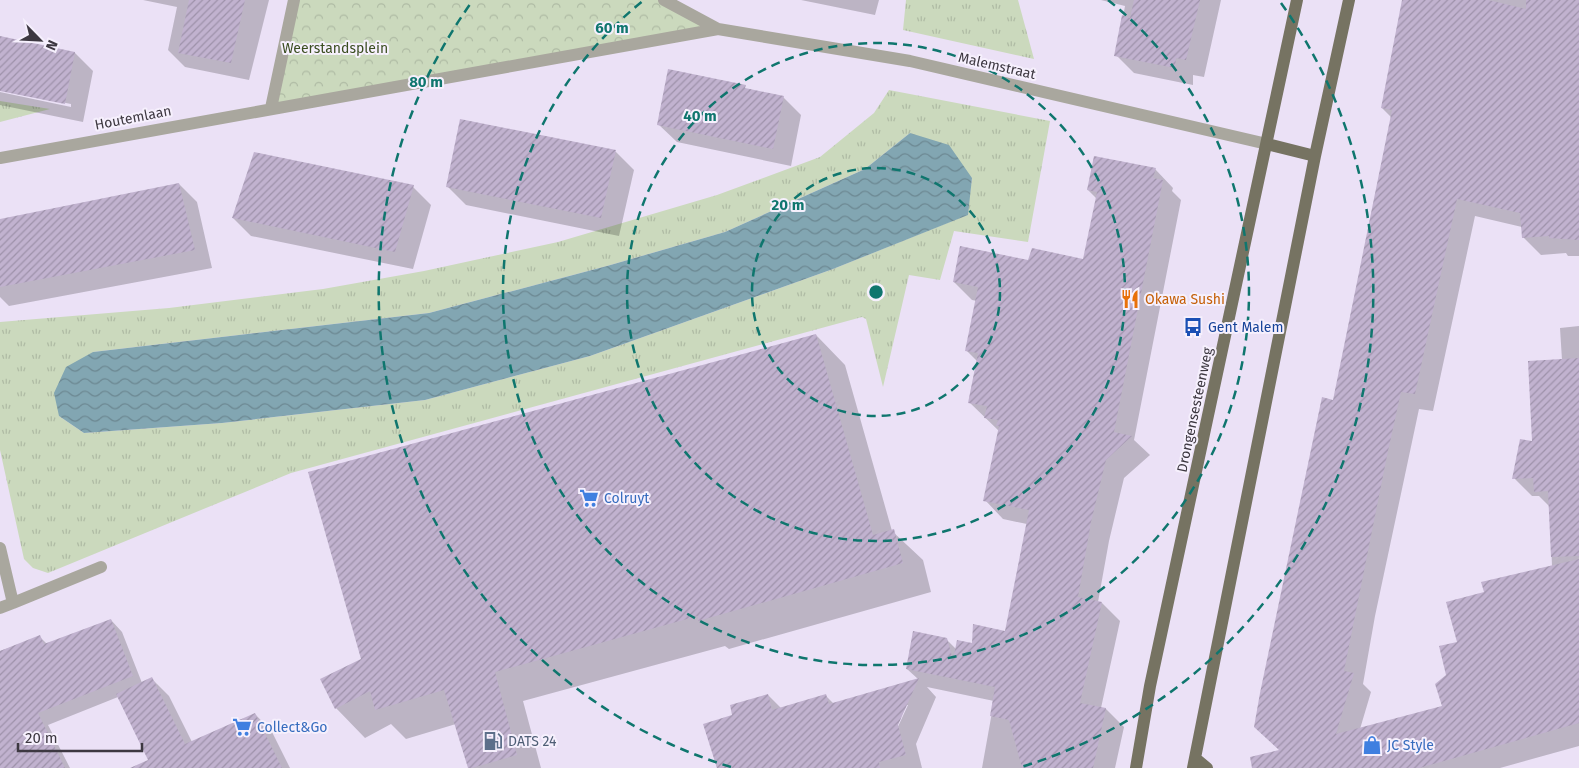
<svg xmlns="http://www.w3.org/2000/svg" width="1579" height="768" viewBox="0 0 1579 768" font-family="'Fira Sans',sans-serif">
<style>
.grass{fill:url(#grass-tufts);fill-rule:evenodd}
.park{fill:url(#park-crowns)}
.water{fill:url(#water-waves)}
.shadow{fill:#0003;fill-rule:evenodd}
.building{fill:url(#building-hatch)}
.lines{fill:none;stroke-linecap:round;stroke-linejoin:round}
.street{stroke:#a9a79e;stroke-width:12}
.primary{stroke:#767362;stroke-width:12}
.ring{fill:none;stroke:#0f766e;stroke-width:2.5;stroke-dasharray:9 6}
.labels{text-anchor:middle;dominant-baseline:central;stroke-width:4;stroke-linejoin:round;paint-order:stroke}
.park-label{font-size:14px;fill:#3a4d20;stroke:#f6f0fd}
.street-label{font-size:14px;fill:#3d3841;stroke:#f6f0fd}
.food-label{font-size:14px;fill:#c56008;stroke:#f6f0fd;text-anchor:start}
.transit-label{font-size:14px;fill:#164399;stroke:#f6f0fd;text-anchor:start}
.shop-label{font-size:14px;fill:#366cbe;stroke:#f6f0fd;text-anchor:start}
.service-label{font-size:14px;fill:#4e5e75;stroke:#f6f0fd;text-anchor:start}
.centre{fill:#0f766e;stroke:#f6f0fd;stroke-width:2.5}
.ring-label{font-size:15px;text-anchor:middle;font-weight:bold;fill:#0f766e;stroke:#f6f0fd;stroke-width:4;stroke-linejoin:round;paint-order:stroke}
</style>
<defs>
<pattern id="grass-tufts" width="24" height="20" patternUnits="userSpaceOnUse" patternTransform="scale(1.25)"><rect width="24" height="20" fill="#cbd9bd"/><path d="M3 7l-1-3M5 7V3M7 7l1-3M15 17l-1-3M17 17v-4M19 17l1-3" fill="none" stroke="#afbba4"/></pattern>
<pattern id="park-crowns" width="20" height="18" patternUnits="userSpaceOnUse" patternTransform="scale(1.25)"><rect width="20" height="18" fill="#cbd9bd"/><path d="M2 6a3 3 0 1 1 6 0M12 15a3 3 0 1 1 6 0" fill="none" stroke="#afbba4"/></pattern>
<pattern id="water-waves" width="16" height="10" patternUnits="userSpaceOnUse" patternTransform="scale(1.25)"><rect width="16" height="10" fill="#82a6b2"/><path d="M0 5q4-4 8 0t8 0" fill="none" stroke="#6c8892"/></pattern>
<pattern id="building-hatch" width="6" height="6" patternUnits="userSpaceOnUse" patternTransform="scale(1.25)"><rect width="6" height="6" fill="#c1b2cf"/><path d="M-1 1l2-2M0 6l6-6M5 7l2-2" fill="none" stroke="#9e92aa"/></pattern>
</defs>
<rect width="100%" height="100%" fill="#ebe1f6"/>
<path class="grass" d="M906,0h112l16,59 -131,-29z
M889,90l161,31 -22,121 -74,-11 -14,49 -31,-5 -26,112 -17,-68 -4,-2 -571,156 -243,100 -15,-5 -9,-9 -24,-109v-128l169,-14 154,-19 101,-18 134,-29 159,-47 103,-38 54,-44zM910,133l62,45 -5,37 -134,54 -243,87 -165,44 -203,23 -138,10 -25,-17 34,-64 336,-39 178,-47 118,-34 140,-63z
M0,101l50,8 -50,13z"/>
<path class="park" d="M294,0h370l54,29 -447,79z"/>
<path class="water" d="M910,133l39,12 23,33 -4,37 -135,54 -243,87 -165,44 -203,23 -138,10 -25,-17 -5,-23 12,-26 27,-15 336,-39 178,-47 118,-34 140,-63z"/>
<path class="shadow" d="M143,0h126l-20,80 -64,-13 -17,-17 9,-43z
M801,0h78l-4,15z
M1101,0h120l-17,77 -11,-2v10l-59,-12 -18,-18 9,-49z
M1404,0h175v256h-11l-2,-3 -25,2 -18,-18 -1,-10 -47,-11 -42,195 -14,-2 -44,207 -12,68 8,8 -11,37 84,-23 4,-31 10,-32 28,-51 66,-25 -2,-60 -11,-11h-7l-18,-18 19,-35 29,-83 -2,-32 19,-2v420l-79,22h-200l34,-367 58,-283 -10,-10z
M0,37l75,16 18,18 -10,51 -83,-17v-13l71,15v-3l-71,-14z
M783,97l18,18 -10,51 -114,-24 -19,-18z
M461,120l155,32 18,18 -15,66 -153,-31 -18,-18z
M1155,169l18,19 -1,3 9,9 -47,240 16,15 -26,23 -15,63 -11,61 4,1 18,18 -19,87 5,1 18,18 -9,41h-133l12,-67 -67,-14 9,10 -20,47 6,24h-205l-12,-43 29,-10 34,-20 13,13 44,-13 9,9 84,-25 -11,-10 39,-30 10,10 50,-16 21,-109 -24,-5 -18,-19 14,-69 -30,-29 9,-40 -11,-11 10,-50 -5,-1 -18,-18 75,-21h55l13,-62 -9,-9zM905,705h3l-12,26 -2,-1z
M179,184l18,18 15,66 -203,38 -9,-9v-77z
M413,187l18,18 -18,64 -162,-33 -18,-18z
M816,335l29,30 47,166 31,29 8,32 -202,57 -4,-3 -202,55 18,67h-72l-13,-44 -50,15 -15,-15 -26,14 -29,-30 26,-49z
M111,620l11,12 20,51 10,-4 17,17 23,46 63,-28 17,18 18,36h-137l-35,-71 -70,28 22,43h-70v-117l40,-14 7,7z"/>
<path class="building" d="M189,0h56l-14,63 -53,-10z
M1134,0h66l-14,60 -10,-2 -1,10 -61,-12 8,-41 8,3z
M1402,0h86l38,9v-9h53v240l-30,-2v-2l-27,2 -2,-25 -63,-14 -42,195 -14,-2 -13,59 -44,220 10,2 -18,61 106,-28 -7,-22 11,-9 -7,-29 18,-4 -11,-40 38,-10 -3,-10 98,-23v164l-160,45h-167l-2,-11 29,-7 -25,-23 6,-34 62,-296 11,3 59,-290 -11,-2z
M0,36l75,16 -10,52 -65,-13z
M668,69l78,16 -1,3 39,8 -11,53 -116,-24z
M460,119l156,31 -15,68 -155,-31z
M254,152l160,33 -19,67 -163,-34z
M1094,156l62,12 -3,10 10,2 -49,252 18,4 -26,24 -15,62 -13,75 24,5 -22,101 26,5 -13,60h-71l-13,-48 -19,-4 5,-29 -89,-18 7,-38 34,7 6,22 4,-20 15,3 1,-19 32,7 24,-121 -46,-9 16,-75h-3l2,-6 -14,-2 3,-12 -19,-3 10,-50 -13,-2 13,-64 -25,-5 7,-36 68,14 4,-12 51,11 14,-67 -10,-2z
M179,183l16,67 -195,37v-68z
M816,334l57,201 21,-6 9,34 -205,58v-5l-203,56 22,83 -45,13h-4l-24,-78 -69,20 -5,-19 -35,18 -15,-30 41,-20 -53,-187z
M1579,358v198l-28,1 -3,-66 -14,1 -1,-14 -21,1 8,-40 12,2 -4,-80z
M111,619l22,57 -95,37 27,55h-65v-117l40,-16 4,9z
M152,677l33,67 70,-31 27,55h-152l18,-8 -32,-66z
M919,678l-21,47 8,30 -27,7 1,6h-163l-14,-44 29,-9 -2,-10 38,-11 4,16 54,-16 3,10z"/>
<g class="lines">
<path class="street" d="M664,0l54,29 192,32 357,83
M271,108l23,-108
M0,158l718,-129
M0,548l13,55 -13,5
M13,603l88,-36"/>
<path class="primary" d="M1267,144l48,12
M1195,758l12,10
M1136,768l14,-82 147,-686
M1193,768l122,-612 34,-156"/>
</g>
<g class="ring">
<circle cx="876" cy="292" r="124"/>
<circle cx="876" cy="292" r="249"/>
<path d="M1108 0A373 373 0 1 1 644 0"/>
<path d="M731 767A497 497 0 0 1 471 3M1281 3A497 497 0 0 1 1021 767"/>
</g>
<defs>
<g id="restaurant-bare" transform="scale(1.5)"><path d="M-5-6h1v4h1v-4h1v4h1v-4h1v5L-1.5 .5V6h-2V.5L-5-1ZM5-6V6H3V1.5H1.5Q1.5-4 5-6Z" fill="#e8710a" stroke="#f6f0fd" stroke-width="2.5" paint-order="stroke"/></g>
<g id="bus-bare" transform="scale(1.5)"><path d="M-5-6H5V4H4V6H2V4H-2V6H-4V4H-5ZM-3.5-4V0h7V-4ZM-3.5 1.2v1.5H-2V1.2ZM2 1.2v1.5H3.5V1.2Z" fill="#1a4fb4" stroke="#f6f0fd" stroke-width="2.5" paint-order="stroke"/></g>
<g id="supermarket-bare" transform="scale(1.5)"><path d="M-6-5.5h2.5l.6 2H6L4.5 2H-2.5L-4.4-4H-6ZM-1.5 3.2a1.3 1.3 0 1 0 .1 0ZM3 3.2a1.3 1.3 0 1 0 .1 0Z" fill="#3f7fe0" stroke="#f6f0fd" stroke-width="2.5" paint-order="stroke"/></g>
<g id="fuel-bare" transform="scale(1.5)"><path d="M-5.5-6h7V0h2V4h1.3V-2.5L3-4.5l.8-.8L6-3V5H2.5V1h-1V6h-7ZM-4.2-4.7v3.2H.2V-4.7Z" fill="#5c6f8a" stroke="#f6f0fd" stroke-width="2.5" paint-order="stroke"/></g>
<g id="shop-bare" transform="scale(1.5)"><path d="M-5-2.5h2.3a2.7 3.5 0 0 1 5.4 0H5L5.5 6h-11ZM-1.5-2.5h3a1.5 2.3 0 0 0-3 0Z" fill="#3f7fe0" stroke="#f6f0fd" stroke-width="2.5" paint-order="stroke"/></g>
</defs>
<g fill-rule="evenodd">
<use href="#restaurant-bare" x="1130" y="299"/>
<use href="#bus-bare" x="1193" y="327"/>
<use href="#supermarket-bare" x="589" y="498"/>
<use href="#supermarket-bare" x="242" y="727"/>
<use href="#fuel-bare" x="493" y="741"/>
<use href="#shop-bare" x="1372" y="745"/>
</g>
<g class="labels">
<g class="park-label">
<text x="335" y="48">Weerstandsplein</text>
</g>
<g class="street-label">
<text transform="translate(997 66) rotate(13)">Malemstraat</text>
<text transform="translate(133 118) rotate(-11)">Houtemlaan</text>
<text transform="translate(1195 410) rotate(-78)">Drongensesteenweg</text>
</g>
<g class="food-label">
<text x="1145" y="299">Okawa Sushi</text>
</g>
<g class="transit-label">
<text x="1208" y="327">Gent Malem</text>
</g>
<g class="shop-label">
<text x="604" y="498">Colruyt</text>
<text x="257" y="727">Collect&amp;Go</text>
<text x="1387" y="745">JC Style</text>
</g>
<g class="service-label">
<text x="508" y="741">DATS 24</text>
</g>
</g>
<circle cx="876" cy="292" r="8" class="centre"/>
<g class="ring-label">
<text x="612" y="33">60 m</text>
<text x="426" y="87">80 m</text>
<text x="700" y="121">40 m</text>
<text x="788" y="210">20 m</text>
</g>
<g transform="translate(40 40) rotate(114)" stroke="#f6f0fd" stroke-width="4" paint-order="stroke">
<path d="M0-4L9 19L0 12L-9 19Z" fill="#3d3841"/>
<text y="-8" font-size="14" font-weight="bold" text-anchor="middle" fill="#3d3841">N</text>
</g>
<path d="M18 743v8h124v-8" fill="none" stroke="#3d3841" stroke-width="2.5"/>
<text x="25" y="743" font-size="15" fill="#3d3841" stroke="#f6f0fd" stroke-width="4" paint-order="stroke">20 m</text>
</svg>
